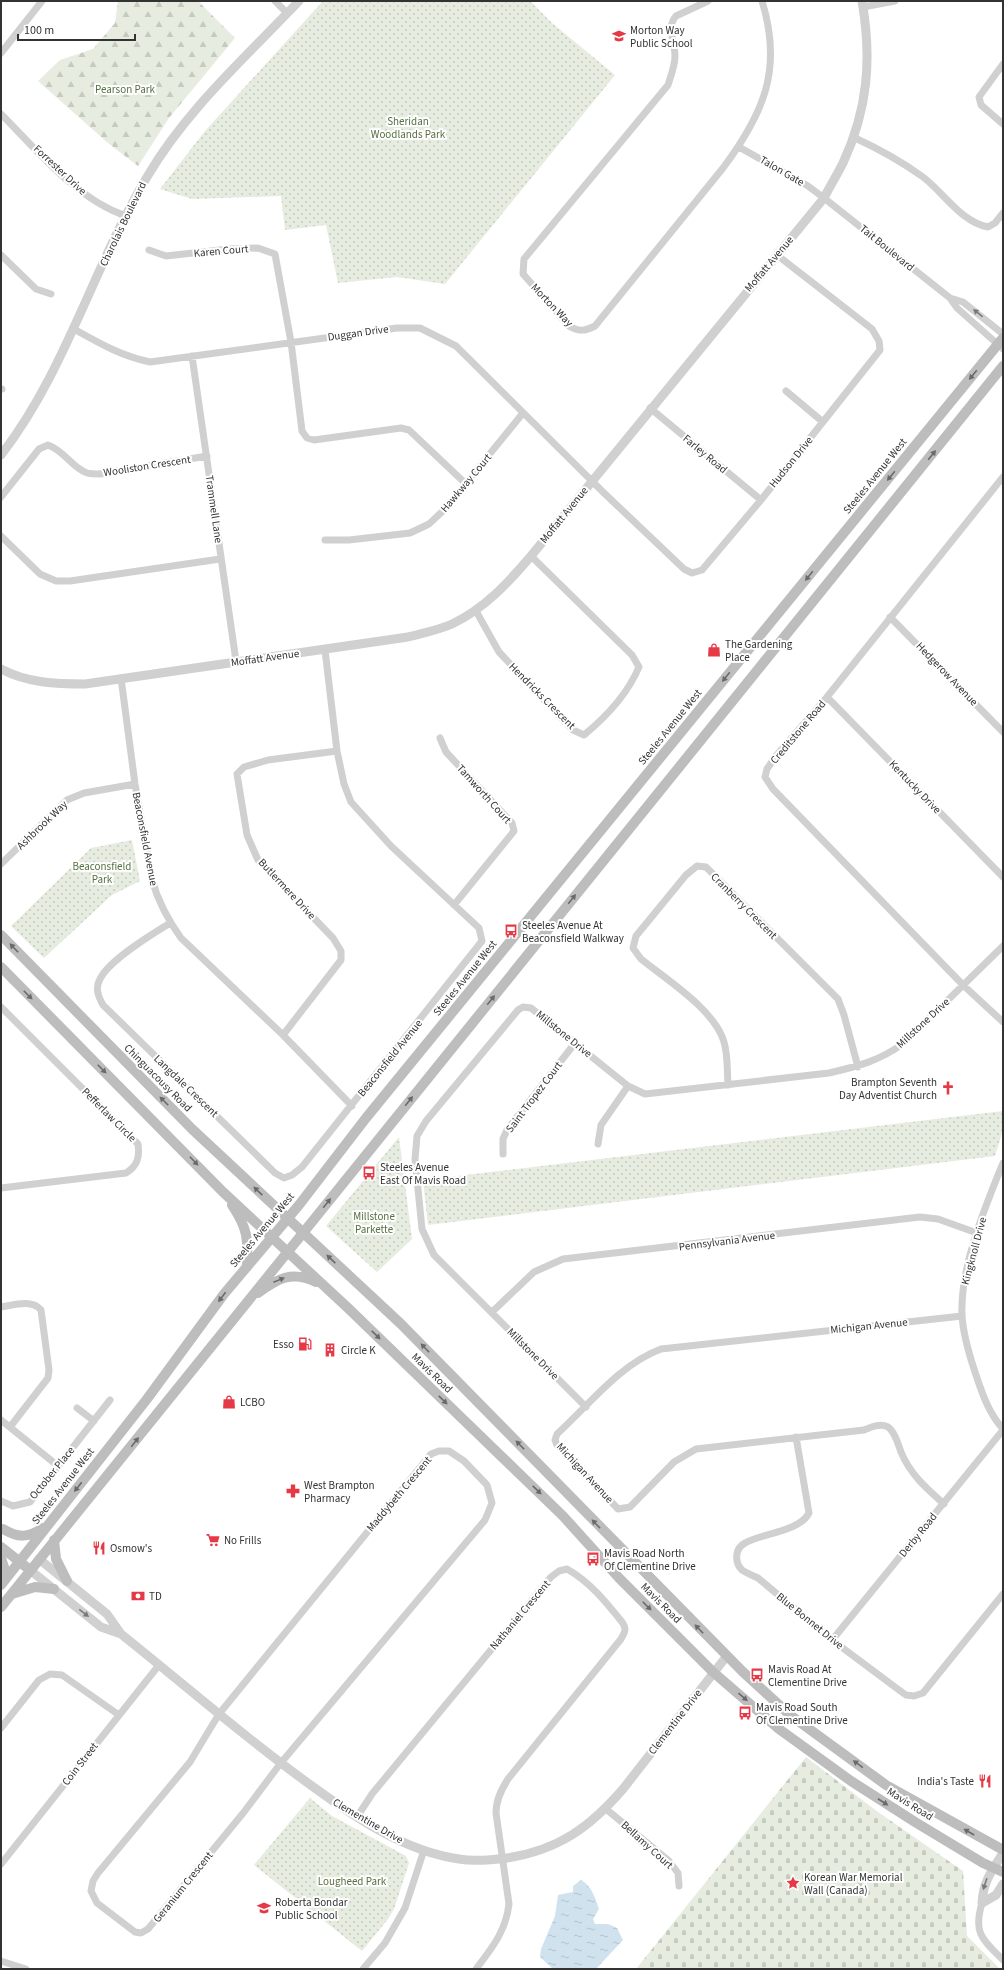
<svg xmlns="http://www.w3.org/2000/svg" width="1004" height="1970" viewBox="0 0 1004 1970" font-family="'Source Sans 3',sans-serif">
<style>
.forest{fill:url(#forest-firs)}
.cemetery{fill:url(#cemetery-stones)}
.park{fill:url(#park-dots)}
.water{fill:url(#water-ripples)}
.lines{fill:none;stroke-linecap:round;stroke-linejoin:round}
.minor{stroke:#d0d0d0;stroke-width:7}
.tertiary{stroke:#d0d0d0;stroke-width:9}
.secondary{stroke:#bdbdbd;stroke-width:10}
.oneway{fill:#7a7a7a}
.oneway2{fill:#6a6a6a}
.labels{text-anchor:middle;dominant-baseline:central;stroke-width:4;stroke-linejoin:round;paint-order:stroke}
.poi-label{font-size:11px;fill:#333;stroke:#fff;text-anchor:start}
.park-label{font-size:11px;fill:#56703f;stroke:#fff}
.street-label{font-size:11px;fill:#333;stroke:#fff}
</style>
<defs>
<pattern id="forest-firs" width="22" height="20" patternUnits="userSpaceOnUse"><rect width="22" height="20" fill="#e6ecdf"/><path d="M5 1l3.5 6h-7zM16 11l3.5 6h-7z" fill="#c6cbc0"/></pattern>
<pattern id="cemetery-stones" width="16" height="16" patternUnits="userSpaceOnUse"><rect width="16" height="16" fill="#e6ecdf"/><path d="M2 7V4a2 2 0 0 1 4 0v3zM10 15v-3a2 2 0 0 1 4 0v3z" fill="#c6cbc0"/></pattern>
<pattern id="park-dots" width="8" height="8" patternUnits="userSpaceOnUse"><rect width="8" height="8" fill="#e6ecdf"/><path d="M2 2h.1M6 6h.1" fill="none" stroke="#c6cbc0" stroke-width="1.8" stroke-linecap="round"/></pattern>
<pattern id="water-ripples" width="26" height="14" patternUnits="userSpaceOnUse"><rect width="26" height="14" fill="#cfe2ee"/><path d="M2 4q2-2 4 0t4 0M15 11q2-2 4 0t4 0" fill="none" stroke="#b2c2cd"/></pattern>
</defs>
<rect width="100%" height="100%" fill="#fff"/>
<path class="forest" d="M118,1h80l37,37 -66,80 -31,48 -30,-23 -70,-62 22,-21 33,-11 22,-26z"/>
<path class="cemetery" d="M806,1757l72,55 85,59 4,65 33,33h-364z"/>
<path class="park" d="M323,1h207l22,22 63,52 -170,209 -48,-7 -59,6 -12,-58 -41,5 -4,-34 -89,3 -32,-10 45,-58z
M132,840l8,41 -28,14 -68,63 -33,-32 80,-78z
M1003,1111v19l-8,26 -567,69 -5,-45z
M399,1137l13,102 -35,33 -51,-46z
M310,1798l22,18 74,40 3,7 -15,46 -6,10 -26,32 -108,-86z"/>
<path class="water" d="M581,1880c11,6 14,18 18,29l-6,10 2,5h13l9,4 6,12 -27,29h-43l-13,-12 1,-8 14,-33 3,-21 15,-3v-6z"/>
<g class="lines">
<path class="minor" d="M275,1l12,12
M708,1l-32,15c-10,11 -1,26 -1,40 0,10 -4,19 -7,29l-144,174 -1,15 46,52c10,6 16,5 26,0l128,-158c41,-55 60,-99 39,-167
M863,7l32,-6
M1,53l41,-52
M1003,64l-24,33 2,8 22,19
M1,114c37,37 75,85 125,102
M853,137c24,11 48,24 70,40 20,15 38,45 65,50l7,-4 8,-10
M739,147l69,39 16,12 126,100 7,10 46,41
M149,250l17,6 63,-7 29,-1 17,6 16,88 11,89 5,7 7,2 87,-12 8,2 57,54
M1,255l35,34 15,5
M950,298l13,4 40,32
M74,329c25,14 47,27 76,33l247,-34h23l36,18 147,146 81,77 8,4 10,-3 59,-70 119,-150 -1,-9 -7,-12 -95,-74
M192,356l44,305
M1,389h1
M786,391l37,31
M650,408l111,92
M1003,477l-176,220 -52,60 -8,12 -2,8 8,12 190,196 40,37
M1,497l38,-48 9,-4c17,6 24,23 39,28 3,1 9,1 13,1l107,-18
M1,536l39,38 16,7h14l150,-22
M325,540h24l61,-7 19,-9 16,-15 78,-96
M476,611l23,41 66,70 8,8 11,5c22,-18 44,-42 55,-68l-7,-12 -101,-99
M890,617l113,115
M121,678l14,106 17,96c6,21 16,40 29,58l102,97 69,71
M827,697l176,180
M440,738l6,14 66,71 2,8 -60,74
M1,864l66,-64 17,-7 51,-9
M170,923c-18,11 -61,37 -70,56 -5,9 -2,17 3,26l172,168 9,5 8,-3 10,-8 180,-226 -3,-13 -88,-82 -40,-44 -7,-18 -7,-33 -12,-101
M1,1007l137,137c2,14 -1,22 -12,29l-125,15
M283,1035l58,-75v-9l-8,-13 -75,-78 -11,-25 -10,-61 7,-7 24,-7 69,-9
M728,1085c-1,-15 0,-30 -4,-43 -9,-32 -58,-63 -83,-83l-8,-11 3,-12 50,-61 11,-9 9,1 132,132 6,16 14,52
M598,1144l3,-19 27,-39
M503,1154v-15l4,-9 68,-87
M1003,1163c-18,44 -43,104 -41,152 1,19 7,39 13,57 7,21 13,40 28,57
M1,1307c13,-2 31,-8 40,3l8,60 -1,8 -38,49
M492,1312l42,-40 29,-13 357,-42 18,2 39,14
M586,1407l-152,-152 -12,-26 -7,-70 2,-23 9,-15 92,-111 5,-3 8,1 97,78 17,8 184,-21c30,-7 50,-12 75,-30l99,-97
M77,1408l17,13
M1,1420l57,46
M796,1437l13,76c-10,19 -47,20 -64,30 -10,5 -11,19 -3,27 4,3 12,6 16,8l78,65 63,47 7,5 8,1 9,-3 80,-99
M439,1451h10l15,10 23,24 5,18 -7,17 -205,244 -36,48 -96,117 -7,4 -6,-1 -38,-29 -6,-12 2,-10 5,-8 92,-111 29,-48 212,-260z
M1,1501l12,5 17,-4 80,-102
M944,1504c-18,-16 -34,-30 -43,-52 -3,-8 -6,-20 -13,-25 -8,-4 -17,0 -24,3l-168,19 -22,13 -44,45 -12,2 -61,-64 -2,-5 2,-6c32,-29 63,-70 104,-85l301,-33
M833,1639l170,-209
M1,1728l38,-48 11,-6 12,1 57,40
M606,1809l63,52 9,12 1,13
M357,1817l15,-23 179,-217 8,-6 8,-2c23,13 39,33 55,53 5,7 3,10 -1,17l-113,140c-7,11 -12,21 -12,34l13,91c-3,27 -17,44 -33,65
M1,1864l158,-199
M982,1903c-9,30 0,36 21,57
M1,1961l25,8
M363,1969l22,-26 20,-35 19,-58"/>
<path class="tertiary" d="M1,455c65,-84 92,-188 146,-278 39,-67 99,-120 152,-176
M1,669c26,14 55,15 84,15l323,-47c15,-4 31,-7 44,-13 32,-15 56,-41 79,-68l293,-358c6,-12 13,-23 19,-35 25,-54 29,-104 19,-162
M39,1559l68,55 14,20
M30,1570l71,57 20,7c64,51 125,105 191,152 44,32 92,65 147,73 16,3 33,1 48,-1 52,-8 83,-31 116,-69l103,-132
M982,1903c1,-21 10,-33 21,-50
M982,1903l14,-8 7,-11"/>
<path class="secondary" d="M1,935l191,194 209,195 342,348 47,43 96,70 117,65
M1,967l222,225 125,116 215,208 56,62 94,94 66,57 72,52 64,41 68,41 20,9
M232,1205c16,24 16,33 15,62
M258,1293c19,-14 34,-23 58,-11
M3,1529c15,9 25,9 40,-1
M54,1540l2,19 11,22
M1,1547l29,23
M1,1558l3,9 -3,16
M1,1585l146,-186 77,-105 75,-89 67,-87 637,-780
M12,1594l23,-7 19,2
M1,1607l1002,-1241"/>
</g>
<defs><path id="oneway-solid" d="M-6-.8H1V-3.2L6.5 0L1 3.2V.8H-6Z"/></defs>
<g class="oneway">
<use href="#oneway-solid" transform="translate(978 313) rotate(-141)"/>
<use href="#oneway-solid" transform="translate(84 1613) rotate(38)"/>
<use href="#oneway-solid" transform="translate(985 1884) rotate(108)"/>
</g>
<g class="oneway2">
<use href="#oneway-solid" transform="translate(973 375) rotate(129)"/>
<use href="#oneway-solid" transform="translate(932 455) rotate(-51)"/>
<use href="#oneway-solid" transform="translate(891 476) rotate(129)"/>
<use href="#oneway-solid" transform="translate(809 576) rotate(129)"/>
<use href="#oneway-solid" transform="translate(726 677) rotate(129)"/>
<use href="#oneway-solid" transform="translate(572 899) rotate(-51)"/>
<use href="#oneway-solid" transform="translate(14 948) rotate(-134)"/>
<use href="#oneway-solid" transform="translate(28 995) rotate(45)"/>
<use href="#oneway-solid" transform="translate(491 1000) rotate(-51)"/>
<use href="#oneway-solid" transform="translate(102 1069) rotate(45)"/>
<use href="#oneway-solid" transform="translate(164 1101) rotate(-135)"/>
<use href="#oneway-solid" transform="translate(409 1101) rotate(-51)"/>
<use href="#oneway-solid" transform="translate(194 1161) rotate(46)"/>
<use href="#oneway-solid" transform="translate(258 1191) rotate(-137)"/>
<use href="#oneway-solid" transform="translate(327 1203) rotate(-51)"/>
<use href="#oneway-solid" transform="translate(331 1259) rotate(-137)"/>
<use href="#oneway-solid" transform="translate(279 1280) rotate(-22)"/>
<use href="#oneway-solid" transform="translate(222 1297) rotate(127)"/>
<use href="#oneway-solid" transform="translate(376 1335) rotate(44)"/>
<use href="#oneway-solid" transform="translate(425 1348) rotate(-134)"/>
<use href="#oneway-solid" transform="translate(443 1400) rotate(44)"/>
<use href="#oneway-solid" transform="translate(135 1442) rotate(-51)"/>
<use href="#oneway-solid" transform="translate(520 1445) rotate(-134)"/>
<use href="#oneway-solid" transform="translate(78 1487) rotate(128)"/>
<use href="#oneway-solid" transform="translate(537 1490) rotate(44)"/>
<use href="#oneway-solid" transform="translate(596 1524) rotate(-134)"/>
<use href="#oneway-solid" transform="translate(647 1606) rotate(45)"/>
<use href="#oneway-solid" transform="translate(699 1629) rotate(-134)"/>
<use href="#oneway-solid" transform="translate(743 1697) rotate(41)"/>
<use href="#oneway-solid" transform="translate(858 1764) rotate(-144)"/>
<use href="#oneway-solid" transform="translate(883 1802) rotate(33)"/>
<use href="#oneway-solid" transform="translate(969 1832) rotate(-150)"/>
</g>
<defs>
<g id="school-bare" transform="scale(1.08)"><path d="M0-5L7-2L0 1L-7-2ZM-4 1L0 2.5L4 1V4Q0 6-4 4Z" fill="#e63946" stroke="#fff" stroke-width="2.5" paint-order="stroke"/></g>
<g id="shop-bare" transform="scale(1.08)"><path d="M-5-2.5h2.3a2.7 3.5 0 0 1 5.4 0H5L5.5 6h-11ZM-1.5-2.5h3a1.5 2.3 0 0 0-3 0Z" fill="#e63946" stroke="#fff" stroke-width="2.5" paint-order="stroke"/></g>
<g id="bus-bare" transform="scale(1.08)"><path d="M-5-6H5V4H4V6H2V4H-2V6H-4V4H-5ZM-3.5-4V0h7V-4ZM-3.5 1.2v1.5H-2V1.2ZM2 1.2v1.5H3.5V1.2Z" fill="#e63946" stroke="#fff" stroke-width="2.5" paint-order="stroke"/></g>
<g id="church-bare" transform="scale(1.08)"><path d="M-1.2-6h2.4v3.5h3.3v2.4h-3.3V6h-2.4V-.1h-3.3v-2.4h3.3Z" fill="#e63946" stroke="#fff" stroke-width="2.5" paint-order="stroke"/></g>
<g id="fuel-bare" transform="scale(1.08)"><path d="M-5.5-6h7V0h2V4h1.3V-2.5L3-4.5l.8-.8L6-3V5H2.5V1h-1V6h-7ZM-4.2-4.7v3.2H.2V-4.7Z" fill="#e63946" stroke="#fff" stroke-width="2.5" paint-order="stroke"/></g>
<g id="building-bare" transform="scale(1.08)"><path d="M-4-6H4V6H1V3H-1V6H-4ZM-2.5-4.3h1.7v1.8h-1.7ZM.8-4.3h1.7v1.8H.8ZM-2.5-1h1.7V.8h-1.7ZM.8-1h1.7V.8H.8Z" fill="#e63946" stroke="#fff" stroke-width="2.5" paint-order="stroke"/></g>
<g id="pharmacy-bare" transform="scale(1.08)"><path d="M-2-6h4v4h4v4h-4v4h-4v-4h-4v-4h4Z" fill="#e63946" stroke="#fff" stroke-width="2.5" paint-order="stroke"/></g>
<g id="supermarket-bare" transform="scale(1.08)"><path d="M-6-5.5h2.5l.6 2H6L4.5 2H-2.5L-4.4-4H-6ZM-1.5 3.2a1.3 1.3 0 1 0 .1 0ZM3 3.2a1.3 1.3 0 1 0 .1 0Z" fill="#e63946" stroke="#fff" stroke-width="2.5" paint-order="stroke"/></g>
<g id="restaurant-bare" transform="scale(1.08)"><path d="M-5-6h1v4h1v-4h1v4h1v-4h1v5L-1.5 .5V6h-2V.5L-5-1ZM5-6V6H3V1.5H1.5Q1.5-4 5-6Z" fill="#e63946" stroke="#fff" stroke-width="2.5" paint-order="stroke"/></g>
<g id="bank-bare" transform="scale(1.08)"><path d="M-6-4H6V4H-6ZM0-2.3a2.3 2.3 0 1 0 0 4.6a2.3 2.3 0 1 0 0-4.6Z" fill="#e63946" stroke="#fff" stroke-width="2.5" paint-order="stroke"/></g>
<g id="sight-bare" transform="scale(1.08)"><path d="M0-6L1.8-2.2L6-1.7L2.9 1.2L3.7 5.4L0 3.3L-3.7 5.4L-2.9 1.2L-6-1.7L-1.8-2.2Z" fill="#e63946" stroke="#fff" stroke-width="2.5" paint-order="stroke"/></g>
</defs>
<g fill-rule="evenodd">
<use href="#school-bare" x="619" y="36"/>
<use href="#shop-bare" x="714" y="650"/>
<use href="#bus-bare" x="511" y="931"/>
<use href="#church-bare" x="948" y="1088"/>
<use href="#bus-bare" x="369" y="1173"/>
<use href="#fuel-bare" x="305" y="1344"/>
<use href="#building-bare" x="330" y="1350"/>
<use href="#shop-bare" x="229" y="1402"/>
<use href="#pharmacy-bare" x="293" y="1491"/>
<use href="#supermarket-bare" x="213" y="1540"/>
<use href="#restaurant-bare" x="99" y="1548"/>
<use href="#bus-bare" x="593" y="1559"/>
<use href="#bank-bare" x="138" y="1596"/>
<use href="#bus-bare" x="757" y="1675"/>
<use href="#bus-bare" x="745" y="1713"/>
<use href="#restaurant-bare" x="985" y="1781"/>
<use href="#sight-bare" x="793" y="1883"/>
<use href="#school-bare" x="264" y="1908"/>
</g>
<g class="labels">
<g class="poi-label">
<text x="630" y="30">Morton Way<tspan x="630" dy="13">Public School</tspan></text>
<text x="725" y="644">The Gardening<tspan x="725" dy="13">Place</tspan></text>
<text x="522" y="925">Steeles Avenue At<tspan x="522" dy="13">Beaconsfield Walkway</tspan></text>
<text x="937" y="1082" text-anchor="end">Brampton Seventh<tspan x="937" dy="13">Day Adventist Church</tspan></text>
<text x="380" y="1167">Steeles Avenue<tspan x="380" dy="13">East Of Mavis Road</tspan></text>
<text x="294" y="1344" text-anchor="end">Esso</text>
<text x="341" y="1350">Circle K</text>
<text x="240" y="1402">LCBO</text>
<text x="304" y="1485">West Brampton<tspan x="304" dy="13">Pharmacy</tspan></text>
<text x="224" y="1540">No Frills</text>
<text x="110" y="1548">Osmow's</text>
<text x="604" y="1553">Mavis Road North<tspan x="604" dy="13">Of Clementine Drive</tspan></text>
<text x="149" y="1596">TD</text>
<text x="768" y="1669">Mavis Road At<tspan x="768" dy="13">Clementine Drive</tspan></text>
<text x="756" y="1707">Mavis Road South<tspan x="756" dy="13">Of Clementine Drive</tspan></text>
<text x="974" y="1781" text-anchor="end">India's Taste</text>
<text x="804" y="1877">Korean War Memorial<tspan x="804" dy="13">Wall (Canada)</tspan></text>
<text x="275" y="1902">Roberta Bondar<tspan x="275" dy="13">Public School</tspan></text>
</g>
<g class="park-label">
<text x="125" y="89">Pearson Park</text>
<text x="408" y="121">Sheridan<tspan x="408" dy="13">Woodlands Park</tspan></text>
<text x="102" y="866">Beaconsfield<tspan x="102" dy="13">Park</tspan></text>
<text x="374" y="1216">Millstone<tspan x="374" dy="13">Parkette</tspan></text>
<text x="352" y="1881">Lougheed Park</text>
</g>
<g class="street-label">
<text transform="translate(60 170) rotate(43)">Forrester Drive</text>
<text transform="translate(782 171) rotate(30)">Talon Gate</text>
<text transform="translate(123 224) rotate(-64)">Charolais Boulevard</text>
<text transform="translate(887 248) rotate(39)">Tait Boulevard</text>
<text transform="translate(221 251) rotate(-5)">Karen Court</text>
<text transform="translate(769 264) rotate(-50)">Moffatt Avenue</text>
<text transform="translate(552 305) rotate(46)">Morton Way</text>
<text transform="translate(358 333) rotate(-8)">Duggan Drive</text>
<text transform="translate(705 454) rotate(40)">Farley Road</text>
<text transform="translate(791 462) rotate(-51)">Hudson Drive</text>
<text transform="translate(147 466) rotate(-9)">Wooliston Crescent</text>
<text transform="translate(875 476) rotate(-51)">Steeles Avenue West</text>
<text transform="translate(466 483) rotate(-50)">Hawkway Court</text>
<text transform="translate(214 509) rotate(82)">Trammell Lane</text>
<text transform="translate(564 515) rotate(-51)">Moffatt Avenue</text>
<text transform="translate(265 658) rotate(-8)">Moffatt Avenue</text>
<text transform="translate(947 674) rotate(46)">Hedgerow Avenue</text>
<text transform="translate(542 696) rotate(45)">Hendricks Crescent</text>
<text transform="translate(670 727) rotate(-51)">Steeles Avenue West</text>
<text transform="translate(798 732) rotate(-50)">Creditstone Road</text>
<text transform="translate(915 787) rotate(46)">Kentucky Drive</text>
<text transform="translate(484 794) rotate(48)">Tamworth Court</text>
<text transform="translate(42 825) rotate(-44)">Ashbrook Way</text>
<text transform="translate(145 839) rotate(79)">Beaconsfield Avenue</text>
<text transform="translate(287 889) rotate(47)">Butlermere Drive</text>
<text transform="translate(744 906) rotate(45)">Cranberry Crescent</text>
<text transform="translate(465 978) rotate(-51)">Steeles Avenue West</text>
<text transform="translate(923 1023) rotate(-43)">Millstone Drive</text>
<text transform="translate(564 1034) rotate(39)">Millstone Drive</text>
<text transform="translate(390 1058) rotate(-51)">Beaconsfield Avenue</text>
<text transform="translate(158 1078) rotate(45)">Chinguacousy Road</text>
<text transform="translate(186 1086) rotate(44)">Langdale Crescent</text>
<text transform="translate(534 1097) rotate(-53)">Saint Tropez Court</text>
<text transform="translate(109 1115) rotate(45)">Pefferlaw Circle</text>
<text transform="translate(262 1230) rotate(-50)">Steeles Avenue West</text>
<text transform="translate(727 1241) rotate(-7)">Pennsylvania Avenue</text>
<text transform="translate(974 1251) rotate(-75)">Kingknoll Drive</text>
<text transform="translate(869 1326) rotate(-6)">Michigan Avenue</text>
<text transform="translate(533 1354) rotate(45)">Millstone Drive</text>
<text transform="translate(432 1373) rotate(44)">Mavis Road</text>
<text transform="translate(52 1473) rotate(-51)">October Place</text>
<text transform="translate(585 1473) rotate(47)">Michigan Avenue</text>
<text transform="translate(63 1486) rotate(-52)">Steeles Avenue West</text>
<text transform="translate(399 1494) rotate(-50)">Maddybeth Crescent</text>
<text transform="translate(918 1535) rotate(-51)">Derby Road</text>
<text transform="translate(661 1603) rotate(45)">Mavis Road</text>
<text transform="translate(520 1615) rotate(-50)">Nathaniel Crescent</text>
<text transform="translate(810 1621) rotate(39)">Blue Bonnet Drive</text>
<text transform="translate(675 1722) rotate(-52)">Clementine Drive</text>
<text transform="translate(80 1764) rotate(-52)">Coin Street</text>
<text transform="translate(910 1804) rotate(32)">Mavis Road</text>
<text transform="translate(368 1821) rotate(30)">Clementine Drive</text>
<text transform="translate(647 1845) rotate(42)">Bellamy Court</text>
<text transform="translate(183 1887) rotate(-51)">Geranium Crescent</text>
</g>
</g>
<rect width="1004" height="1970" fill="none" stroke="#333333" stroke-width="4"/>
<path d="M18 34v6h117v-6" fill="none" stroke="#333333" stroke-width="2"/>
<text x="24" y="34" font-size="12" fill="#333333" stroke="#ffffff" stroke-width="3" paint-order="stroke">100 m</text>
</svg>
